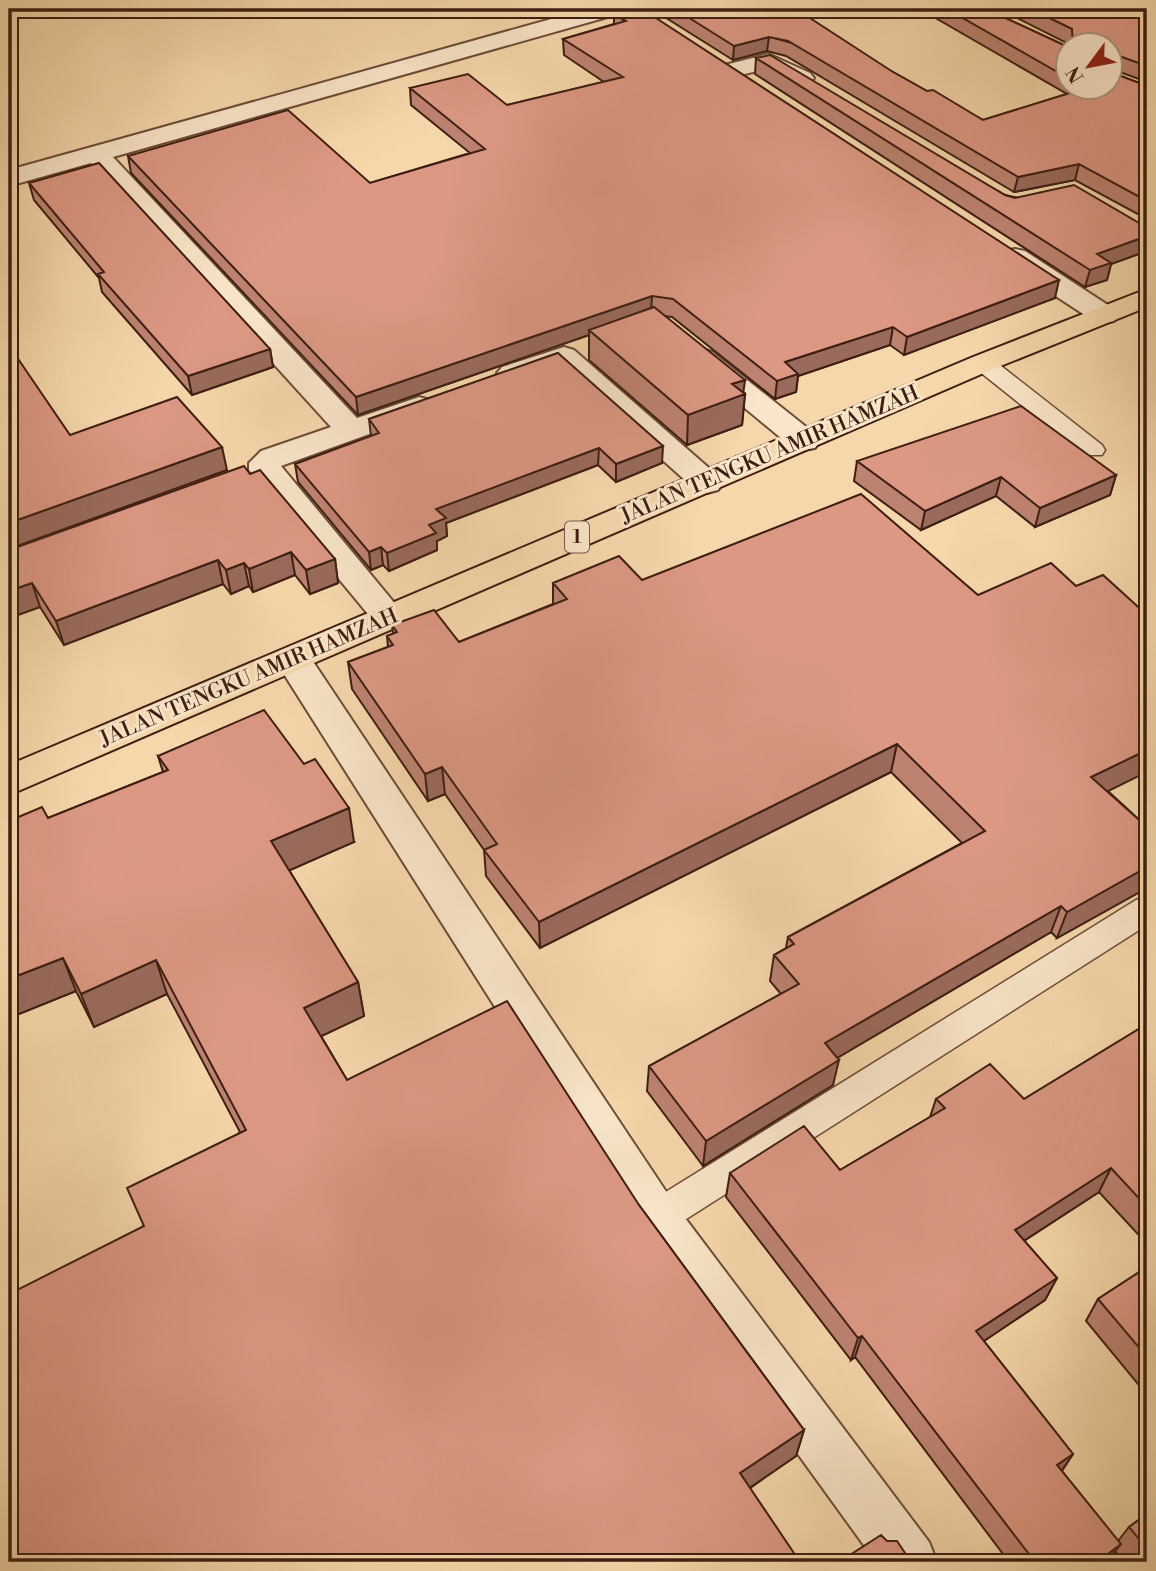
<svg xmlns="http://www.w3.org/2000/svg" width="1156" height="1571" viewBox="0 0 1156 1571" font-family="'Libre Bodoni',serif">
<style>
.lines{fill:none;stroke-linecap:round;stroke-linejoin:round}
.lane-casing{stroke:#6c4c38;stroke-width:3}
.street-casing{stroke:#6c4c38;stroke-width:4}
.highway-casing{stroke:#3e1e12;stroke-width:4}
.lane{fill:#f9e5c8;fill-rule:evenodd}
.street{fill:#f9e5c8;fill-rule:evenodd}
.highway{fill:#f6d7ab;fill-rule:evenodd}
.wall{fill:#bd8371;stroke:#3e1e12;stroke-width:2}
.shaded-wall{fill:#9a6a5c;stroke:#3e1e12;stroke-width:2}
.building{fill:#dc9883;stroke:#3e1e12;stroke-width:2}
.labels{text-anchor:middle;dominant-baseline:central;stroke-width:6;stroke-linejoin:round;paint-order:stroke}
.shield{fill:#f9e5c8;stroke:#765a49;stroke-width:2}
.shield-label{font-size:19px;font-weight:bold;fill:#3e1e12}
.street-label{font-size:21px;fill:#3e1e12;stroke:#f9e5c8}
</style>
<rect width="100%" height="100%" fill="#f6d7ab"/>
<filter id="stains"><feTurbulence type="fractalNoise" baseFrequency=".00286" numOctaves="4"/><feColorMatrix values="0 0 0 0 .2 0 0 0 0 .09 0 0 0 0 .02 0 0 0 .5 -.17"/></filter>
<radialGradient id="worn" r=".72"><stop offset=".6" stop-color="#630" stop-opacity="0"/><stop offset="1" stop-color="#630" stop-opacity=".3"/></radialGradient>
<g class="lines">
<g class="lane-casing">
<path id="lane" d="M983,356l8,2 111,87 3,5 -3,5h-18l-109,-87 -3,-5z
M1147,896v29l-478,305 -13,5 -13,-5 -6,-12 6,-12 493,-306z"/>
</g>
<g class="street-casing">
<path id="street" d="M587,9h34l-3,5 -505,143 244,261 62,-21 11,3 4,6 -4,6 -149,54 125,151 -5,8 -12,4 -12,-4 -128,-155v-7l12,-12 70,-24 -240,-264 -82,23v-16z
M768,54l42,19 4,5 -4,5h-16l-29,-14 -36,9 -11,-7 3,-5z
M1015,249l10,2 89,58 4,6 -4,6 -10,2 -10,-2 -89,-58 -4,-6 4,-6z
M564,347l10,3 144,126 5,7 -5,7 -11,3 -11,-3 -137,-123 -47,15 -10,-3 -5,-6 5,-6z
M702,349l10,3 103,82 5,7 -5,7 -11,2 -11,-2 -101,-84 -5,-6 5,-6z
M293,648l13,3 367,551 256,340 8,20h-61l-237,-328 -364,-574 5,-9z"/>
</g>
<g class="highway-casing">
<path id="highway" d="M1147,289v18l-154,62 -984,426v-30l964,-408z"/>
</g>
<use href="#lane" class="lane"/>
<use href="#street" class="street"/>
<use href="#highway" class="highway"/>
</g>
<path class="wall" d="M664,9h13l7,3 209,60 34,19 56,29 84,-26 -147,-85h66l82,38v41h42v-42h-41v-2l-70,-35h148v73l-35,-13 1,4 34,13v133l-72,-39 -61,12 -228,-136 -19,-5 -34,9 -70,-44z
M614,14l441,284 -151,57 -14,-10 -92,31 -2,16 -21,7 -103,-82 -8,-1 81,78 -3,31 -55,20 -98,-85v-25l-231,80 -227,-242 -3,-17 242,27 100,-30 -59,-48 -1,-17 97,17 97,-23 -40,-27 -1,-16 51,-15z
M756,58l249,137 142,31v25l-36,13 -4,16 -22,7 -330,-213z
M29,183l241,166 3,18 -81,28 -90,-103 -3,-14 -65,-78z
M558,353l104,110 -46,19 -18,-17 -152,58 1,13 -10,5v9l-48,21 -6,-6 -12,5 -73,-88 -3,-18 76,-28 -2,-17z
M857,461l259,14 -6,20 -75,32 -39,-31 -75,34 -67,-49z
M250,474l85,85 3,24 -28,11 -15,-19 -42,17 -4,-6 -18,8 -8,-10 -159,61 -24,-38 -31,11v-68z
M642,580l466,211 39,36v61l-90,50 -6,-6 -214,126 -4,27 -130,81 -56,-75 2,-25 132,-72 -11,-13 4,-26 12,-7 2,-11 174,-94 -71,-71 -351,176 -54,-72 -2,-26 -39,-56 -17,7 -76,-112 -4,-27 40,-15 -1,-11 6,-2 -1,-9 67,17 94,-38v-21z
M158,756l196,86 -65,28 69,112 6,34 -43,20 26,44 292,125 165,225 -8,26 -46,32 -607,-262 97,-94 -73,-138 -73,33 -18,-36 -67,27v-197l39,-3 115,-46z
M1147,1024v220l-48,-52 -75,49 33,37 -12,22 -61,41 89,113 -11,17 56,70 11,-14 18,-13v48h-23l-9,-11 -9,11h-97l-154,-205 -4,3 -125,-163 4,-24 110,-3 90,-53 6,-18h88z
M1147,1267v128l-61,-74 12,-22z"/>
<path class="shaded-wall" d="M769,37l-2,14 -34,9 1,-14z
M1079,164l-4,16 -61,12 4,-15z
M1147,236v15l-36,13 -4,16 -22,7 5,-17 7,-16z
M1059,280l-4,18 -151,57 3,-18z
M652,296l-1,17 -62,17v5l-231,80 -2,-18z
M893,327l-3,18 -92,31 -2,16 -21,7 2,-18 8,-19z
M270,349l3,18 -81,28 -4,-19z
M745,380l-2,15 2,-1 -3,31 -55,20 1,-30 44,-31z
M663,446l-1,17 -46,19v-18z
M222,447l5,23 -218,79v-26z
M599,448l-1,17 -152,58 1,13 -10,5v9l-48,21 -2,-18 42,-28 7,-16z
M1116,475l-6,20 -75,32 5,-19z
M1001,477l-5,19 -75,34 4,-19z
M381,547l2,18 -12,5 -2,-18z
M291,552l4,23 -42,17 -4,-23z
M335,559l3,24 -28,11 -4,-24z
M218,560l5,24 -159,61 -8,-24z
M244,563l5,23 -18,8 -5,-24z
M32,583l8,24 -31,11v-27z
M897,744l-6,28 -351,176 -1,-26z
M1147,750v22l-65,32 9,-27z
M442,767l3,27 -17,7 -3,-27z
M349,808l5,34 -75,33 -8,-34z
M1147,867v21l-90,50 10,-26z
M1061,906l-10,26 -231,136 5,-25z
M63,958l13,33 -67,27v-39z
M156,960l11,34 -73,33 -13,-33z
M358,982l6,34 -53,25 -7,-33z
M839,1060l-6,25 -130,81 3,-25z
M1111,1168l-12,24 -94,61 10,-23z
M1057,1278l-12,22 -79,53 10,-22z
M862,1336l-7,21 -4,3 7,-22z
M804,1430l-8,26 -61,42 5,-25z
M1073,1454l-13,19 -3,-8z
M1121,1544l-15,18h-9z"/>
<path class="building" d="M632,9h10l417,271 -152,57 -14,-10 -108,35 13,12 -21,7 -104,-82 -21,-3 -296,101 -228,-241 160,-46 82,73 115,-34 -75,-61 58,-14 39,31 116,-28 -60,-38 63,-18 -12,-7z
M675,9l9,3 16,-3h96l97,63 34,19 6,-1 50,30 103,-32h-1h25v-42h-37l-1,-17 -41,-20h116v57l-36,-13 2,20 34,13v115l-68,-37 -61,13 -230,-136 -19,-4 -35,9z
M947,9h39l82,38v31z
M770,55l235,140 10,3 59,-13 67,39 6,2v10l-50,18 14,9 -21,7 -334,-212z
M99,163l171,186 -82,27 -90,-102 6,-2 -75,-89z
M654,307l91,73 -13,4 13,10 -57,21 -99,-85z
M10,347l60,88 107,-38 45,50 -213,76v-175z
M558,353l105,93 -47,18 -17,-16 -163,61 10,9 -17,7 7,8 -49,20 -6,-6 -12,5 -74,-88 84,-31 -10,-14z
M1021,406l95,69 -76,33 -39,-31 -76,34 -68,-50z
M244,466l6,8 10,-4 75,89 -29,11 -15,-18 -42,17 -5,-6 -18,7 -8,-10 -162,61 -24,-38 -23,8v-41z
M861,494l117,101 73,-32 25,23 27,-11 44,40v135l-56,27 56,50v40l-80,45 -6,-6 -236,137 14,17 -133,81 -57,-75 150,-82 -25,-29 20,-11 -6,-7 197,-106 -88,-87 -358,178 -55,-72 13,-6 -55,-77 -17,7 -77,-112 45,-17 -6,-9 10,-4 -5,-7 42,-15 25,32 108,-43 -14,-16 66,-27 23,24z
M264,710l40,54 11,-5 34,49 -78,33 87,141 -54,26 43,72 160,-79 132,204 165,225 -64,43 60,89h-791v-268l135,-68 -17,-38 119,-58 -90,-170 -75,34 -18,-36 -54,21v-158l33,-14 6,11 120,-48 -10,-14z
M1147,1024v183l-36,-39 -96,62 42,48 -81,53 97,123 -16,11 64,79 -24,18h-62l-173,-226 -4,2 -128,-165 74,-47 36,44 105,-62 -9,-9 54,-35 34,35z
M1147,1267v90l-49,-58z
M1147,1514v35l-18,-22z
M881,1535l6,6h10l14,21h-72z"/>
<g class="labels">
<rect class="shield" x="565" y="521.5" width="24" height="31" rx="5"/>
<g class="shield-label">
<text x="577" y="537">1</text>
</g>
<g class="street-label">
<text transform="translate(770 455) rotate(-23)">JALAN TENGKU AMIR HAMZAH</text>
<text transform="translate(249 678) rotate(-23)">JALAN TENGKU AMIR HAMZAH</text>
</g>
</g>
<rect width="1156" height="1571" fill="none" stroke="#f6d7ab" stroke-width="35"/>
<rect x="10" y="10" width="1135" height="1550" fill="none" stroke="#3e1e12" stroke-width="3.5"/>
<rect x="18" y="18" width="1121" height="1536" fill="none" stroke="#3e1e12" stroke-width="2"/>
<g transform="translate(1089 66) rotate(238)"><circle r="33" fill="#f9e5c8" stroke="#ae957f" stroke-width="2"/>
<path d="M0-5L12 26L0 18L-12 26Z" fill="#8f2418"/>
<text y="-10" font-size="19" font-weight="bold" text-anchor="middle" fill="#3e1e12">N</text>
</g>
<rect width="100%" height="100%" filter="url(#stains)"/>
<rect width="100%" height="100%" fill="url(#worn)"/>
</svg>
